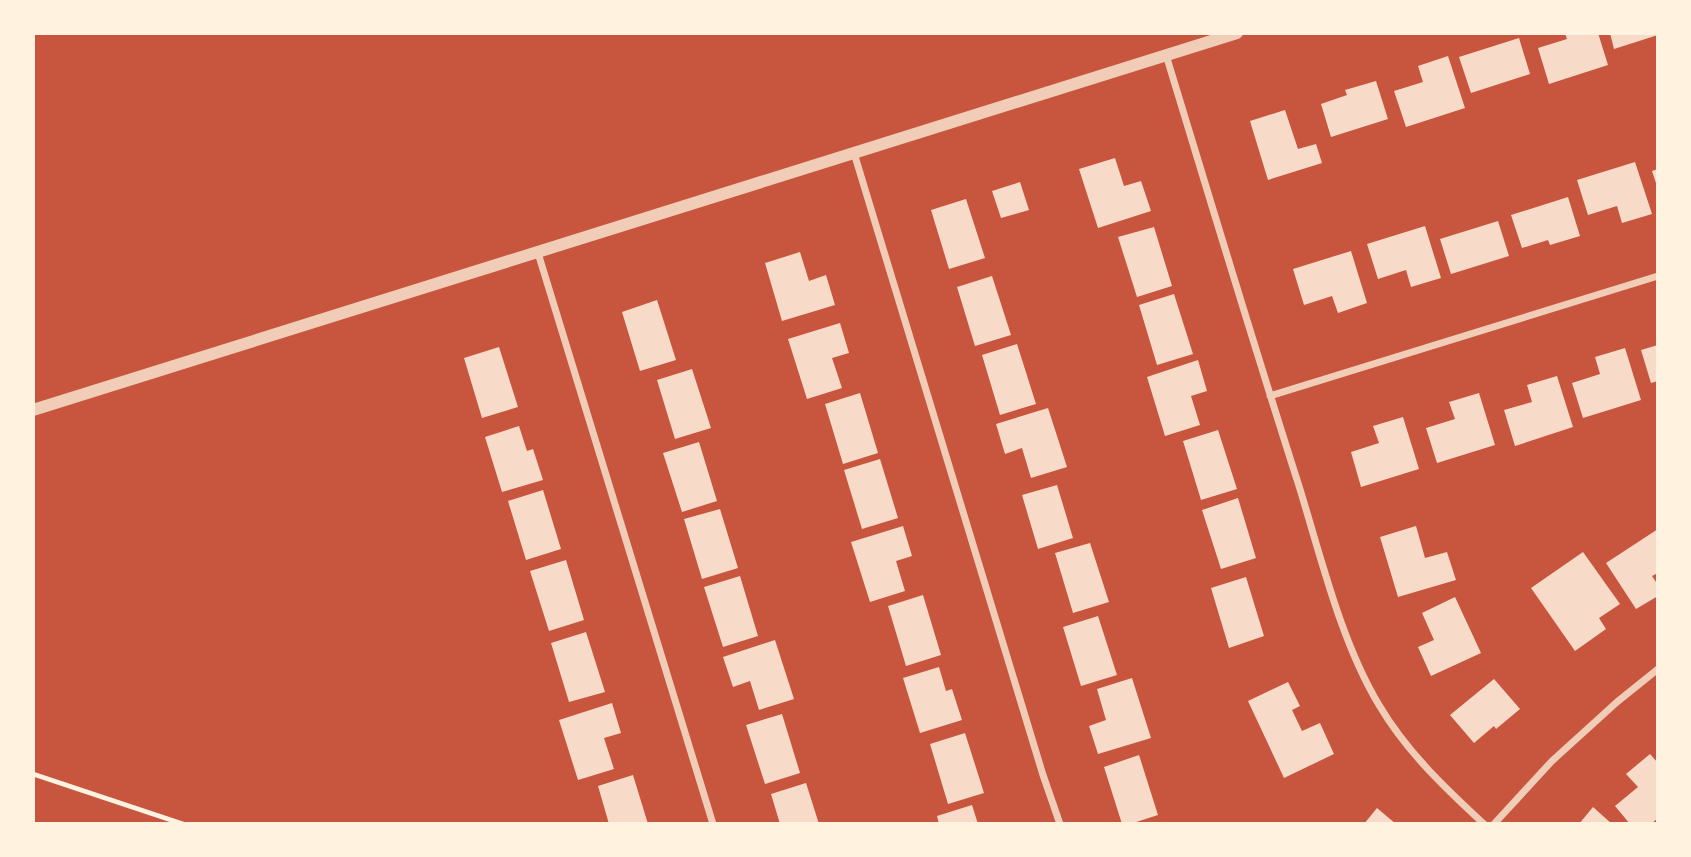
<svg xmlns="http://www.w3.org/2000/svg" width="1691" height="857" viewBox="0 0 1691 857" font-family="Poppins,sans-serif">
<style>
.building{fill:#f7dbc8}
.lines{fill:none;stroke-linecap:round;stroke-linejoin:round}
.path{stroke:#fff3e0;stroke-width:4.5}
.minor{stroke:#f1ccb7;stroke-width:7}
.tertiary{stroke:#f1ccb7;stroke-width:12}
</style>
<rect width="100%" height="100%" fill="#c8553d"/>
<path class="building" d="M1565,33h33l10,32 -59,19 -11,-36 29,-9z
M1610,33h48v2l-44,14z
M1519,38l11,36 -59,19 -12,-36z
M1448,56l17,52 -59,19 -12,-36 29,-9 -5,-16z
M1376,81l12,38 -57,18 -10,-33 26,-9 -2,-5z
M1285,110l13,39 18,-5 6,19 -54,17 -18,-59z
M1115,158l9,28 17,-5 10,30 -53,17 -19,-59z
M1635,162l17,52 -30,9 -5,-17 -29,9 -11,-35z
M1658,169v17h-1l-5,-15z
M1020,182l9,28 -28,8 -9,-27z
M1568,197l12,39 -30,9 -2,-5 -26,8 -11,-33z
M966,199l19,59 -36,11 -18,-59z
M1498,221l11,35 -58,18 -11,-35z
M1425,226l16,52 -30,9 -5,-17 -28,9 -11,-35z
M1154,227l18,59 -35,11 -19,-60z
M1351,251l16,52 -29,10 -6,-17 -28,9 -11,-36z
M800,252l9,29 17,-6 9,30 -53,16 -17,-58z
M992,276l19,59 -36,11 -18,-59z
M1174,294l19,60 -36,11 -18,-60z
M657,300l19,60 -36,11 -18,-59z
M840,323l9,30 -17,5 10,30 -35,11 -19,-60z
M1017,344l19,60 -36,11 -18,-60z
M1658,345v36l-7,2 -10,-33z
M499,347l19,60 -36,11 -18,-60z
M1625,348l16,52 -58,18 -11,-35 28,-9 -5,-17z
M1198,360l9,31 -16,5 9,29 -35,11 -18,-59z
M692,369l19,59 -36,11 -18,-59z
M1557,376l16,51 -58,19 -11,-36 28,-8 -5,-17z
M860,393l18,60 -35,11 -18,-60z
M1479,393l16,52 -58,18 -11,-35 29,-9 -6,-17z
M1048,408l19,59 -36,11 -9,-30 -17,6 -9,-30z
M1403,417l16,52 -58,18 -10,-35 28,-9 -6,-17z
M519,426l8,25 6,-2 10,31 -41,12 -17,-55z
M1218,430l19,59 -36,11 -18,-59z
M699,442l18,59 -35,11 -19,-59z
M880,459l18,59 -36,11 -18,-59z
M1057,485l16,53 -35,11 -16,-54z
M543,490l18,59 -35,11 -18,-59z
M1238,498l18,60 -35,11 -19,-59z
M720,509l18,59 -36,11 -18,-60z
M903,526l9,30 -16,5 9,30 -35,11 -19,-60z
M1416,526l9,32 22,-6 9,28 -58,17 -18,-60z
M1658,529v44l-6,3 6,9v11l-22,13 -30,-46z
M1090,543l19,59 -36,11 -18,-60z
M1583,552l37,52 -21,14 7,11 -31,22 -44,-63z
M566,560l18,60 -35,11 -19,-60z
M740,576l18,60 -35,11 -19,-60z
M1246,577l18,59 -35,12 -18,-60z
M923,595l18,60 -35,11 -18,-60z
M1455,597l26,56 -50,23 -13,-29 16,-7 -12,-27z
M1098,616l19,59 -36,11 -18,-59z
M586,632l19,60 -36,10 -18,-59z
M775,640l19,59 -35,11 -9,-29 -17,6 -10,-30z
M939,667l7,24 6,-2 10,31 -42,13 -17,-55z
M1132,678l19,60 -53,16 -9,-28 17,-6 -9,-31z
M1494,679l26,30 -24,20 -2,-3 -20,17 -24,-28z
M1288,682l12,24 -8,4 10,21 18,-8 14,31 -50,24 -36,-77z
M612,703l9,30 -17,5 10,31 -36,11 -19,-60z
M782,714l18,59 -35,11 -19,-59z
M965,733l19,60 -36,11 -18,-60z
M1650,754l8,9v55l-7,6h-21l-15,-18 23,-19 -12,-13z
M1139,755l19,60 -28,9h-8l-18,-57z
M633,775l15,49h-39l-11,-38z
M806,783l13,41h-39l-9,-30z
M972,805l6,19h-39l-2,-8z
M1593,807l19,17h-33z
M1377,808l19,16h-32z"/>
<g class="lines">
<path class="path" d="M33,774l150,50"/>
<path class="minor" d="M1166,55c44,144 87,288 133,431 22,71 42,156 80,219 27,46 66,83 105,119
M854,153l189,622 17,49
M538,253l175,571
M1270,396l388,-120
M1494,824l58,-63 65,-59 41,-33"/>
<path class="tertiary" d="M33,410l1204,-377"/>
</g>
<rect width="1691" height="857" fill="none" stroke="#fff3e0" stroke-width="70"/>
</svg>
